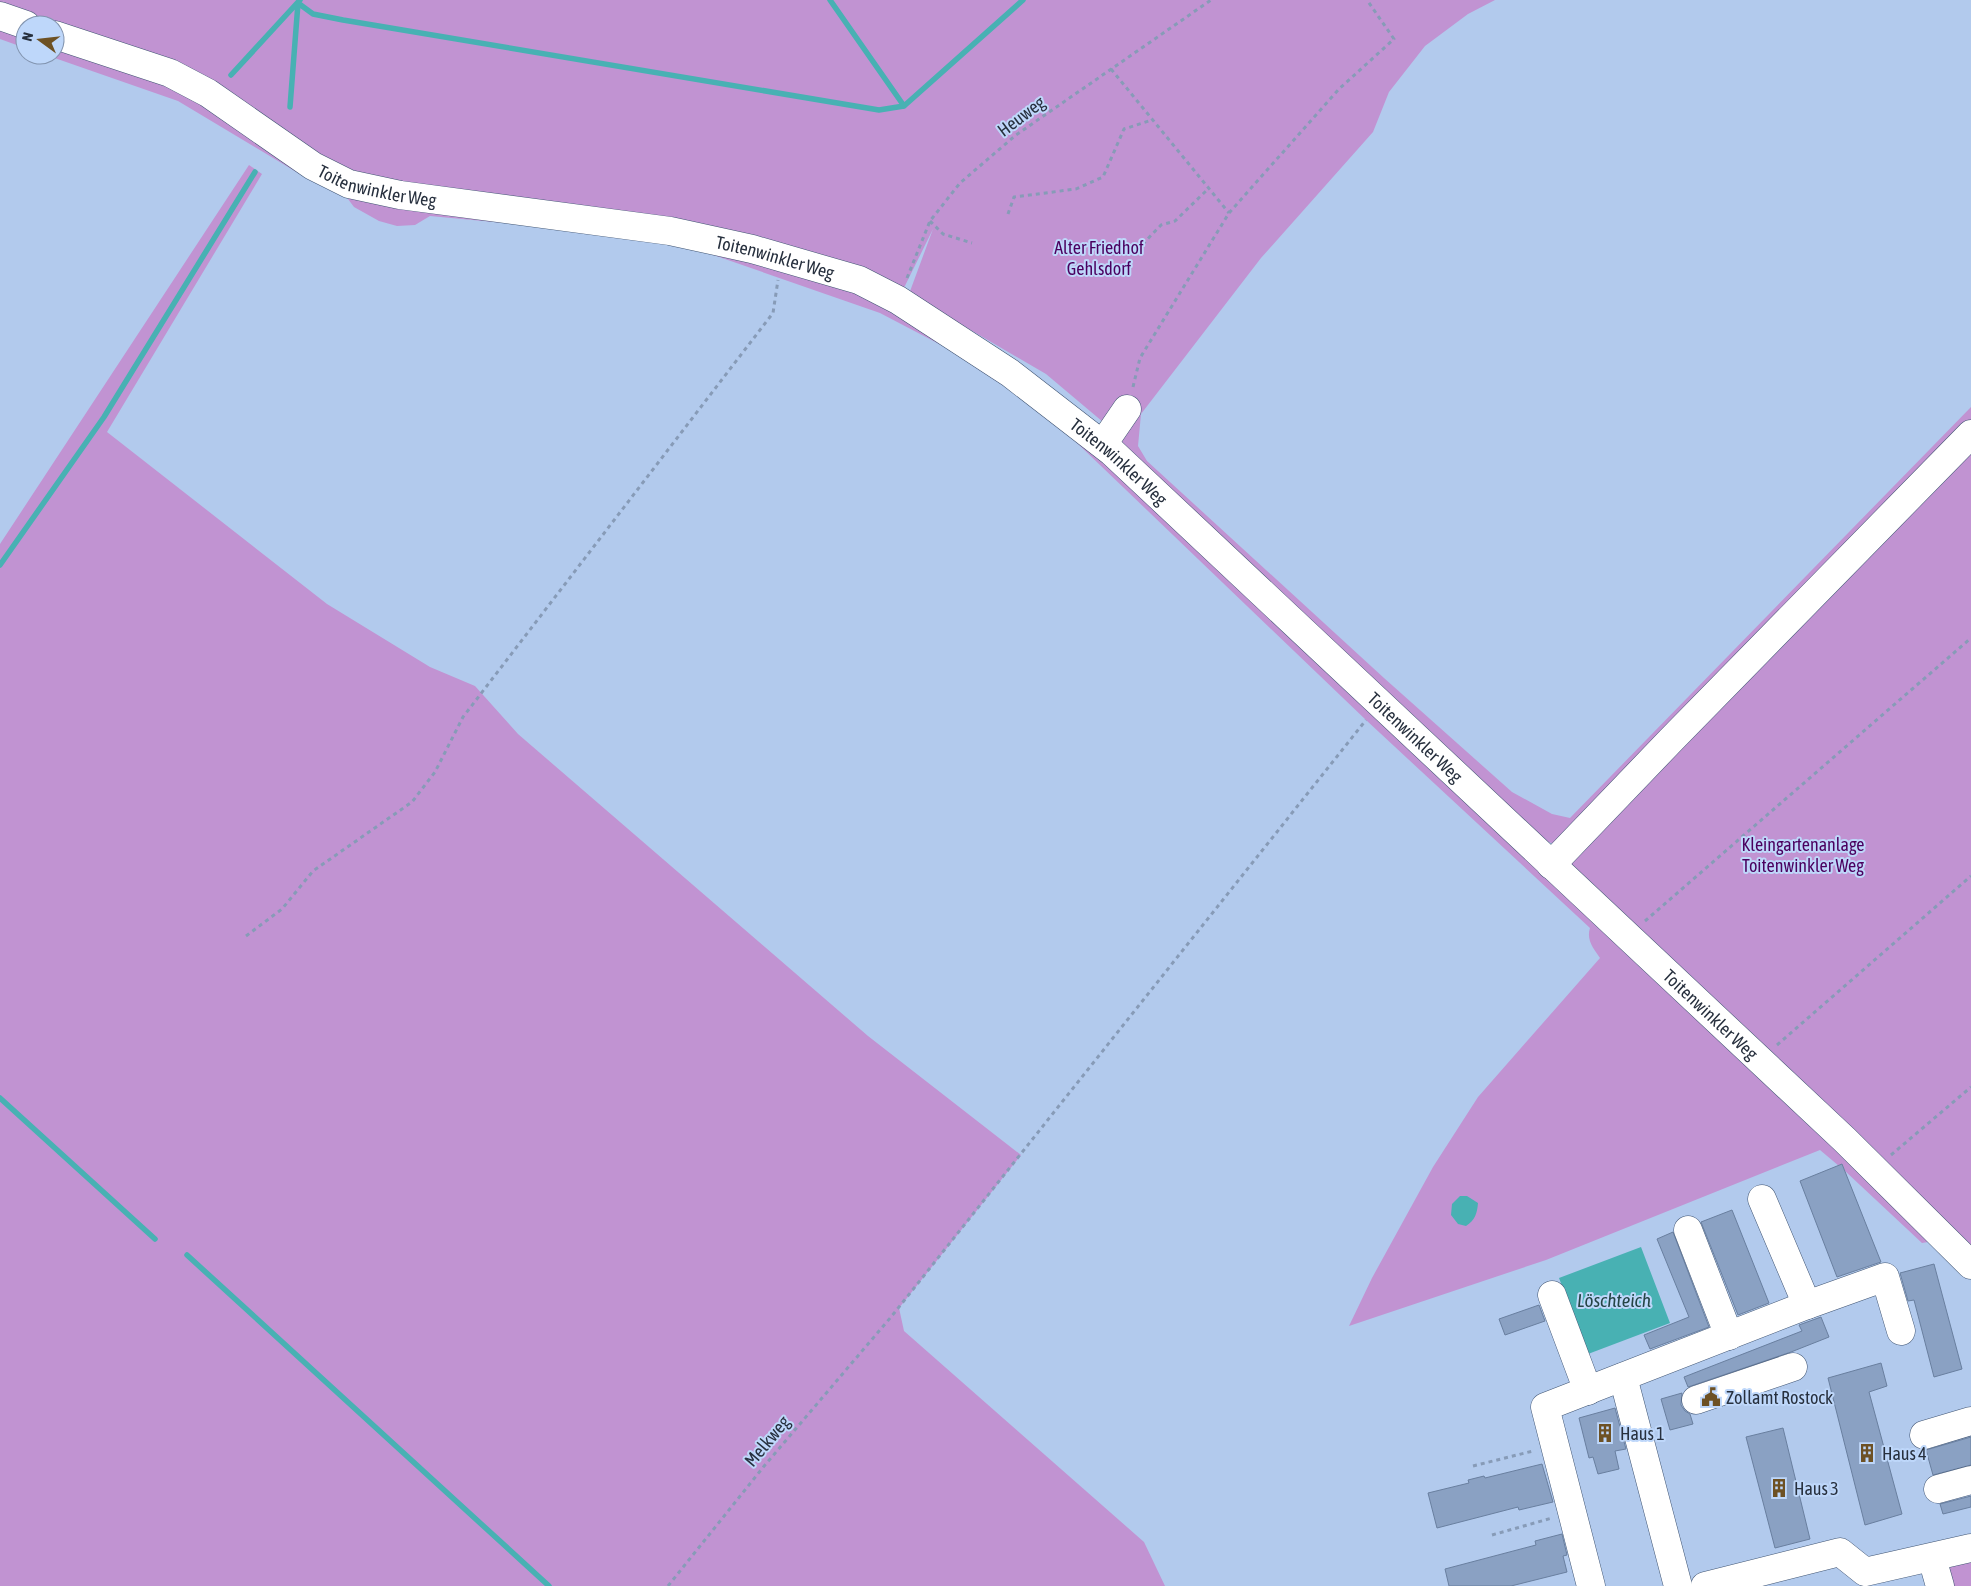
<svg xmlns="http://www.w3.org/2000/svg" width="1971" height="1586" viewBox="0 0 1971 1586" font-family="'Asap Condensed',sans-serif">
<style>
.green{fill:#c193d2;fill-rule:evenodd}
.water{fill:#48b1b3}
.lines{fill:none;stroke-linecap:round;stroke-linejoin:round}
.stream{stroke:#48b1b3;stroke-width:5.5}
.building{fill:#8aa1c3;stroke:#697f9f}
.minor-casing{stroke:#405573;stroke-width:29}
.path{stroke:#879bb7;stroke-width:3;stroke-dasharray:4 4;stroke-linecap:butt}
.minor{stroke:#fff;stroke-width:28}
.labels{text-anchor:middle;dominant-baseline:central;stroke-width:4;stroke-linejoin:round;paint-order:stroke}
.street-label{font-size:18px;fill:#27303e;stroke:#bed7fa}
.park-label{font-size:18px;fill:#4b005f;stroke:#bed7fa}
.poi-label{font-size:18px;fill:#27303e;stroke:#bed7fa;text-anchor:start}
.water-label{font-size:19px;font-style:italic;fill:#254545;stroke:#bed7fa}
</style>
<rect width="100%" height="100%" fill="#b2caed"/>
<path class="green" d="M0,0h1495l-27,14 -43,32 -36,46 -16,40 -112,126 -120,156 -3,32 9,15 237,217 128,114 40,22 18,4 401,-411v14l-413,424 -16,-5 404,399 -24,4 -77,-72 -3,-7 -3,2 -19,-16 -274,110 -197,66 23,-48 61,-111 45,-70 122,-139c-6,-9 -14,-18 -10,-30l-224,-208 -290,-278 -66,-52 -67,-44 -63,-33 -181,-63 -72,-14 -69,-8 -128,-12 -15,9 -18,1 -18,-5 -25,-14 -9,-12 -37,-16 -130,-78 -132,-46h9v-30h-30v23l-25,-9zM933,229l-24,65 137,80 76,64 -19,6 -205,-144z
M249,165l13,9 -155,258 220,172 103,63 45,19 43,48 350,302 153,119 -122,153 5,23 240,211 21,44h-1165v-1042z
M1971,445v808l-406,-394z
M1971,1554v32h-22l-6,-25z"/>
<path class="water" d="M1460,1196h7l11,7c-1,11 -3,17 -12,23l-8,-2 -7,-9 1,-11z
M1641,1247l29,76 -82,31 -29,-76z"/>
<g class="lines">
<path class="stream" d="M830,0l74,106 119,-106
M298,3l15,11 30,6 536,90 25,-4
M231,75l69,-75
M290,107l8,-104
M0,565l104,-148 151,-245
M0,1098l155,141
M187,1255l362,331"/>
</g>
<path class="building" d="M1842,1164l39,98 -44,15 -37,-96z
M1732,1210l37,93 -31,12 -37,-93z
M1673,1232l36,95 -59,22 -6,-14 45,-18 -32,-78z
M1934,1264l28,105 -28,8 -20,-77 -6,1 -8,-28z
M1539,1305l6,16 -40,14 -6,-16z
M1821,1317l8,20 -38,15 -103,35 -4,-10 118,-46 -3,-6z
M1881,1363l6,23 -18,6 33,122 -37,11 -37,-147z
M1682,1393l-1,12 4,6 5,3 3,10 -23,6 -9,-31z
M1615,1408l11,41 -11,2 4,18 -21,5 -5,-17 -4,1 -10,-40z
M1783,1428l27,111 -35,9 -29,-111z
M1971,1437v28l-38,10 -7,-25z
M1542,1464l11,38 -34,8 -1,-3 -81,21 -9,-35 41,-10 -1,-3 16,-4 1,2z
M1971,1496v11l-28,7 -3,-10z
M1562,1534l5,21 -4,1 4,16 -56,14h-62l-4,-17 91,-24 -1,-4z"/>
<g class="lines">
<g class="minor-casing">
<g id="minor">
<path d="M0,16l26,9"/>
<path id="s1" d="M55,35l115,38 38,20 105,73 36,18 51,11 270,36 82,18 107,31 39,20 112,73 102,79 733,688 126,125"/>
<path d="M1103,444l24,-35"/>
<path d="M1551,865l120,-125 300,-306"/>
<path d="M1762,1199l45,106"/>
<path d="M1688,1230l41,106"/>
<path d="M1552,1295l36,96"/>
<path d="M1623,1377l55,209"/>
<path d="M1696,1400l97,-33"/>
<path d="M1924,1435l47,-14"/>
<path d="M1938,1489l33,-9"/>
<path d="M1932,1558l8,28"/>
<path d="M1591,1586l-46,-179 262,-102 78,-28 16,54"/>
<path d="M1705,1586l135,-34 25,20 106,-24"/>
</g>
</g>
<path class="path" d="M1111,69l118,144
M1008,214l6,-17 62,-8 27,-12 21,-48 28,-9
M930,221l13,13 29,9
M1137,250l24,-25 14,-4 34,-33
M907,278l23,-57 30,-38 56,-48 195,-135
M1133,387l7,-29 89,-145 110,-124 55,-50 -27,-39
M1645,921l326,-283
M246,936l36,-27 31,-38 99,-69 23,-30 28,-55 310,-404 5,-33
M1777,1045l194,-169
M1891,1155l80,-68
M1473,1466l60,-15
M1492,1535l60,-17
M668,1586l97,-121 126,-148 475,-597"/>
<use href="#minor" class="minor"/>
</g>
<defs>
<g id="civic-bare" transform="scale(1.5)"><path d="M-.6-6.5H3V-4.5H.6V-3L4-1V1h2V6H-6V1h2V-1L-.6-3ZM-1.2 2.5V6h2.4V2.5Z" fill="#6d5124" stroke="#bed7fa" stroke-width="2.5" paint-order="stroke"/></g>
<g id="building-bare" transform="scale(1.5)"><path d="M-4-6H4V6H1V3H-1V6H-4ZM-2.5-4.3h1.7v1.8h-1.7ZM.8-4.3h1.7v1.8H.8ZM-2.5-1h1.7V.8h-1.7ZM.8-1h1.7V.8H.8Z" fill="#6d5124" stroke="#bed7fa" stroke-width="2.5" paint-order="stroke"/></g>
</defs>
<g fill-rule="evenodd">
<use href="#civic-bare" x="1711" y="1397"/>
<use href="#building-bare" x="1605" y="1433"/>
<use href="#building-bare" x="1867" y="1453"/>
<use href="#building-bare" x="1779" y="1488"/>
</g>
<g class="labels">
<g class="street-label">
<text transform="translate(1021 116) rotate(-37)">Heuweg</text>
<text stroke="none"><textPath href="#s1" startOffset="360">Toitenwinkler Weg</textPath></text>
<text stroke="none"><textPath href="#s1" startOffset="765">Toitenwinkler Weg</textPath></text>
<text stroke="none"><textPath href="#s1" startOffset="1170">Toitenwinkler Weg</textPath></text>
<text stroke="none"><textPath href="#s1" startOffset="1575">Toitenwinkler Weg</textPath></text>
<text stroke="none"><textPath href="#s1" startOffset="1980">Toitenwinkler Weg</textPath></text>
<text transform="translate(767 1441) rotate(-50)">Melkweg</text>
</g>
<g class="park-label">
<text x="1099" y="247">Alter Friedhof<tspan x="1099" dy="21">Gehlsdorf</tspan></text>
<text x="1803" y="844">Kleingartenanlage<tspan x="1803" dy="21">Toitenwinkler Weg</tspan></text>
</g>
<g class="poi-label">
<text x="1726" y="1397">Zollamt Rostock</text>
<text x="1620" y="1433">Haus 1</text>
<text x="1882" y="1453">Haus 4</text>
<text x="1794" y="1488">Haus 3</text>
</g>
<g class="water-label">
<text x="1614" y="1300">Löschteich</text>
</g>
</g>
<g transform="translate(40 40) rotate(285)"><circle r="24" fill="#bed7fa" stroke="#8294af"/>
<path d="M0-4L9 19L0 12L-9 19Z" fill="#6d5124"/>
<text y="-8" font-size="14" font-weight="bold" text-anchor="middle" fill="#27303e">N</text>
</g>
</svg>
